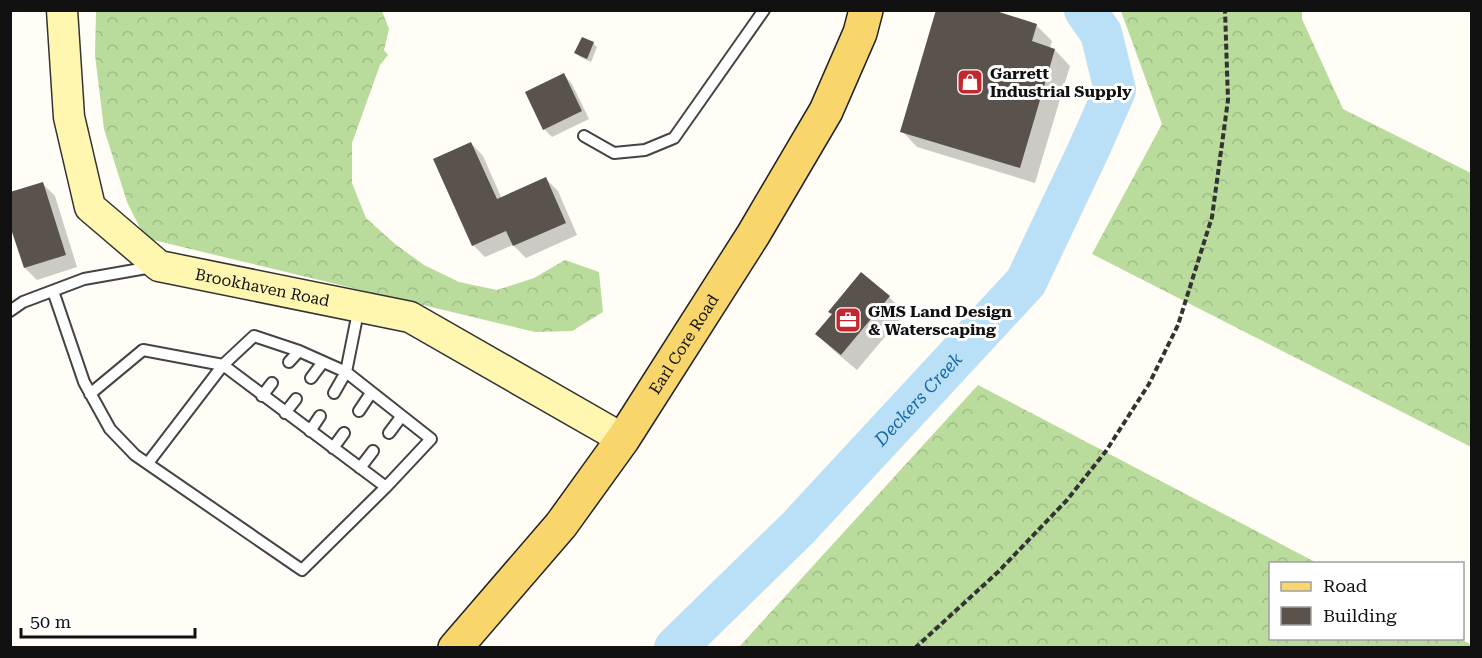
<svg xmlns="http://www.w3.org/2000/svg" width="1482" height="658" viewBox="0 0 1482 658" font-family="'Roboto Serif',serif">
<style>
.forest{fill:url(#forest-crowns)}
.shadow{fill:#0003}
.lines{fill:none;stroke-linecap:round;stroke-linejoin:round}
.river{stroke:#b9e0f7;stroke-width:42}
.building{fill:#5a524d}
.lane-casing{stroke:#444;stroke-width:14}
.secondary-casing{stroke:#333;stroke-width:33}
.primary-casing{stroke:#222;stroke-width:36}
.path{stroke:#333;stroke-width:4;stroke-dasharray:6 3;stroke-linecap:butt}
.lane{stroke:#fff;stroke-width:10}
.secondary{stroke:#fff6b0;stroke-width:30}
.primary{stroke:#f9d66b;stroke-width:33}
.labels{text-anchor:middle;dominant-baseline:central;stroke-width:6;stroke-linejoin:round;paint-order:stroke}
.poi-label{font-size:16px;font-weight:bold;fill:#111;stroke:#fff;text-anchor:start}
.street-label{font-size:16px;fill:#111;stroke:#fff}
.water-label{font-size:18px;font-style:italic;fill:#1768a6;stroke:#fff}
</style>
<defs>
<pattern id="forest-crowns" width="20" height="18" patternUnits="userSpaceOnUse" patternTransform="scale(1.5)"><rect width="20" height="18" fill="#b9dc9c"/><path d="M2 6a3 3 0 1 1 6 0M12 15a3 3 0 1 1 6 0" fill="none" stroke="#9ebc85"/></pattern>
</defs>
<rect width="100%" height="100%" fill="#fffdf5"/>
<path class="forest" d="M96,11h286l7,18 -5,21 4,5 -8,10 -28,78v40l14,35 29,26 29,21 35,17 38,8 37,-12 31,-18 34,12 4,40 -31,19 -37,1 -390,-94 -18,-36 -23,-73 -9,-74z
M1121,11h181v8l41,90 128,64v274l-379,-193 70,-130z
M978,385l339,178 -47,1v74h189l12,7v2h-732z"/>
<path class="shadow" d="M1036,25l16,16 -2,7 5,2 15,16 -35,117 -118,-36 -15,-16z
M583,39l10,4 4,4 -6,15 -11,-5 -4,-4z
M564,75l8,9 17,35 -37,18 -8,-8z
M471,143l12,13 19,43 44,-20 12,12 19,44 -51,23 -13,-13 -28,12 -12,-12z
M43,184l12,12 22,71 -40,13 -12,-12z
M861,274l28,23 16,16 -48,57 -24,-20 -16,-16 16,-19z"/>
<g class="lines">
<path class="river" id="s1" d="M675,648l123,-120 228,-246 63,-133 26,-59 -14,-57 -16,-23"/>
</g>
<path class="building" d="M936,10h57l44,14 -5,17 23,8 -35,119 -120,-36z
M582,37l12,5 -7,17 -13,-6z
M564,73l18,38 -39,19 -18,-38z
M471,142l26,57 49,-22 20,46 -53,23 -7,-15 -34,15 -39,-87z
M43,182l23,73 -42,13 -14,-42v-34z
M861,272l29,24 -49,59 -26,-21 17,-20 -4,-2z"/>
<g class="lines">
<g class="lane-casing">
<path id="lane" d="M584,136l30,17 31,-3 29,-12 90,-128
M53,291l31,91 26,47 25,26 167,115 84,-83 45,-48 -85,-67 13,-65
M10,311l13,-9 61,-23 68,-12
M289,362l10,-11
M311,378l12,-16
M90,394l53,-44 80,15 31,-29 45,15 47,21 -12,21
M262,396l10,-13
M359,411l12,-18
M285,413l11,-14
M310,431l10,-15
M389,433l12,-16
M333,448l11,-15
M148,463l75,-98 163,122
M360,468l13,-17"/>
</g>
<g class="secondary-casing">
<g id="secondary">
<path id="s2" d="M62,10l7,107 21,90 69,59 251,51 213,122"/>
</g>
</g>
<g class="primary-casing">
<g id="primary">
<path id="s3" d="M455,648l106,-123 62,-86 130,-204 73,-124 34,-78 6,-23"/>
</g>
</g>
<path class="path" d="M915,648l83,-76 69,-72 39,-49 43,-67 29,-59 34,-108 16,-117 -3,-90"/>
<use href="#lane" class="lane"/>
<use href="#secondary" class="secondary"/>
<use href="#primary" class="primary"/>
</g>
<defs>
<g id="shop-square" transform="scale(1.35)"><rect x="-9" y="-9" width="18" height="18" rx="4" fill="#c4262e" stroke="#fff"/><path d="M-5-2.5h2.3a2.7 3.5 0 0 1 5.4 0H5L5.5 6h-11ZM-1.5-2.5h3a1.5 2.3 0 0 0-3 0Z" fill="#fff"/></g>
<g id="office-square" transform="scale(1.35)"><rect x="-9" y="-9" width="18" height="18" rx="4" fill="#c4262e" stroke="#fff"/><path d="M-6-3h4V-5.5h4V-3h4V5H-6ZM-1-4.5V-3h2v-1.5ZM-6 0V1H6V0Z" fill="#fff"/></g>
</defs>
<g fill-rule="evenodd">
<use href="#shop-square" x="970" y="82"/>
<use href="#office-square" x="848" y="320"/>
</g>
<g class="labels">
<g class="poi-label">
<text x="990" y="73">Garrett<tspan x="990" dy="18">Industrial Supply</tspan></text>
<text x="868" y="311">GMS Land Design<tspan x="868" dy="18">&amp; Waterscaping</tspan></text>
</g>
<g class="street-label">
<text stroke="none"><textPath href="#s2" startOffset="396">Brookhaven Road</textPath></text>
<text stroke="none"><textPath href="#s3" startOffset="381">Earl Core Road</textPath></text>
</g>
<g class="water-label">
<text stroke="none"><textPath href="#s1" startOffset="348">Deckers Creek</textPath></text>
</g>
</g>
<rect width="1482" height="658" fill="none" stroke="#111111" stroke-width="24"/>
<rect x="1269" y="562" width="195" height="78" fill="#ffffff" stroke="#a0a0a0" stroke-width="1.5"/>
<rect x="1281" y="582" width="30" height="9" fill="#f9d66b" stroke="#a0a0a0" stroke-width="1.5"/>
<text x="1323" y="592" font-size="18" fill="#111111">Road</text>
<rect x="1281" y="607" width="30" height="18" fill="#5a524d" stroke="#a0a0a0" stroke-width="1.5"/>
<text x="1323" y="622" font-size="18" fill="#111111">Building</text>
<path d="M21 628v9h174v-9" fill="none" stroke="#111111" stroke-width="3"/>
<text x="30" y="628" font-size="18" fill="#111111" stroke="#ffffff" stroke-width="4.5" paint-order="stroke">50 m</text>
</svg>
